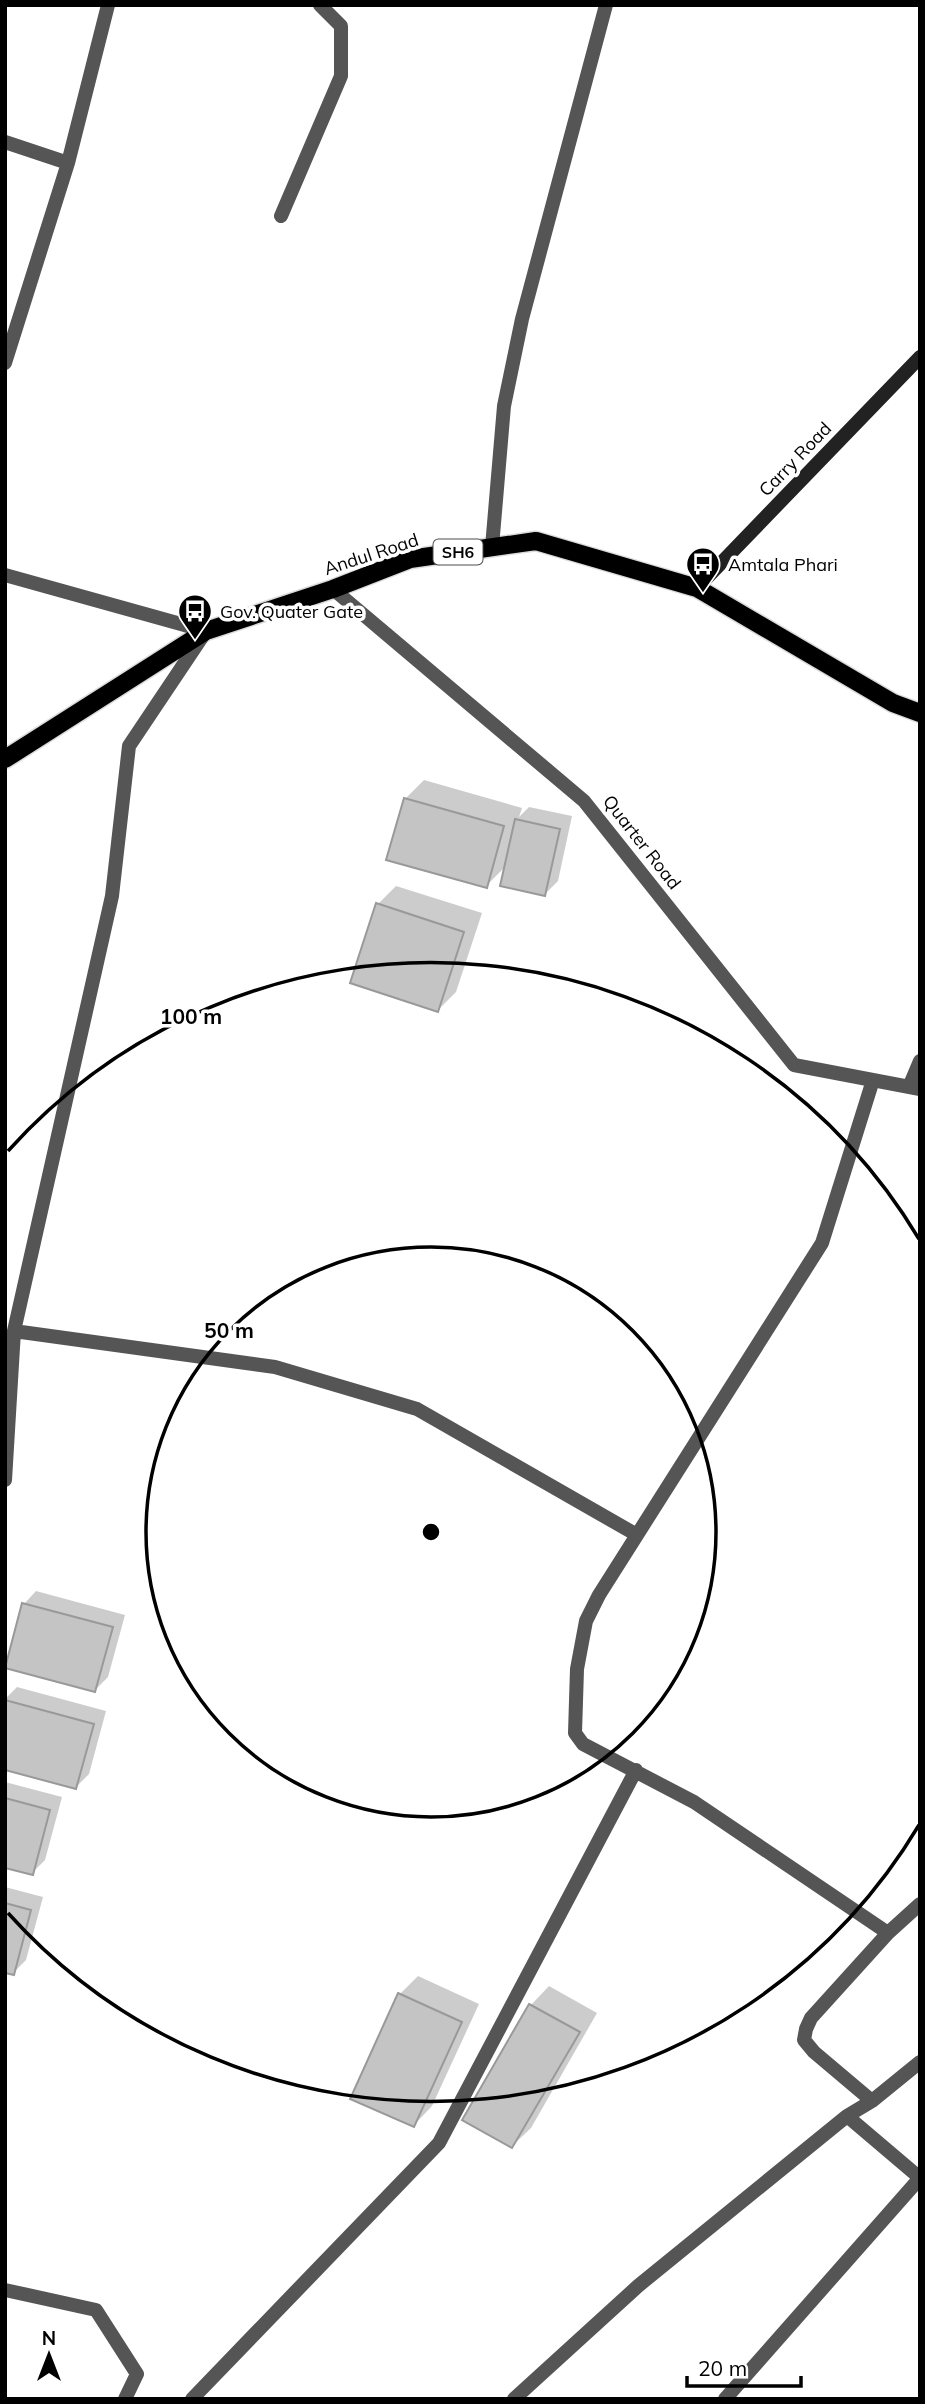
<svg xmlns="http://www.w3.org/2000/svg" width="925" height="2404" viewBox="0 0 925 2404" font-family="Mulish,sans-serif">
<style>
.shadow{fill:#0003}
.building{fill:#c4c4c4;stroke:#999;stroke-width:2}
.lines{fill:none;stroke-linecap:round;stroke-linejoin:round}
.primary-casing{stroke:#dbdbdb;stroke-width:21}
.lane{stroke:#555;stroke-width:14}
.street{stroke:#555;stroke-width:14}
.secondary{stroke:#222;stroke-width:14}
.primary{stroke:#000;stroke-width:18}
.ring{fill:none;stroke:#000;stroke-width:3.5}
.labels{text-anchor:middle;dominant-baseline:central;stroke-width:7;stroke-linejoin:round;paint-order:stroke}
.shield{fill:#fff;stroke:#4c4c4c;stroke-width:2}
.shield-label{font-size:16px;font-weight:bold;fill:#000}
.street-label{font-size:18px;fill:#000;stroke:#fff}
.poi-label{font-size:18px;fill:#000;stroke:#fff;text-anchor:start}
.centre{fill:#000;stroke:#fff;stroke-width:3.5}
.ring-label{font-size:21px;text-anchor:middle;font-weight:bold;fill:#000;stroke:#fff;stroke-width:7;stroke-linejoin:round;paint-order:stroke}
</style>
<rect width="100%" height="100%" fill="#fff"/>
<path class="shadow" d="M424,780l98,28 -3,9 10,-10 43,9 -14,65 -13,13 -39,-28 -20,20 -81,-87z
M396,886l86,27 -26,79 -18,18 -60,-106z
M36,1591l89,24 -17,62 -13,13 -71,-86z
M17,1687l89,24 -17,63 -13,13 -71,-19v-69z
M5,1782l57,15 -17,63 -13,13 -27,-7z
M5,1887l38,10 -17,63 -13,13 -8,-2z
M418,1976l61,28 -47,102 -18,19 -14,-131z
M549,1986l48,27 -66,115 -19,18 -47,-27 66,-114z"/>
<path class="building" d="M404,798l100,28 -17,62 -101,-28z
M515,819l45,10 -15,67 -45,-10z
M376,903l88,29 -26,80 -88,-29z
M22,1603l91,24 -18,65 -90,-24z
M5,1700l89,24 -18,65 -71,-19z
M5,1798l45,12 -17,65 -28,-7z
M5,1903l26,7 -17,65 -9,-2z
M398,1993l64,29 -48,105 -64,-28z
M529,2004l51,28 -68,116 -50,-28z"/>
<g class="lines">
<g class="primary-casing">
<path id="primary" d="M5,759l201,-128 127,-42 77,-30 126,-18 161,47 196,115 27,10"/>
</g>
<path class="lane" d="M492,547l12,-141 18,-87 84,-314"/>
<path class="street" d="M5,142l63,21
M281,216l60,-140v-50l-21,-21
M5,363l63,-200 40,-158
M5,575l201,56 -77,115 -17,150 -98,435 -9,149
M333,589l251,212 210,264 126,24
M909,1087l11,-26
M14,1331l261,36 142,42 220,126
M888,1933l32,-29
M872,2101l-58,-49 -10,-12 2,-11 5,-11 77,-85 -194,-131 -111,-58 -8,-11 2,-64 9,-48 13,-26 223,-352 51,-163
M5,2290l91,20 41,64 -12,25
M192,2399l247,-256 197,-373
M514,2399l124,-113 209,-170
M725,2399l195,-221 -73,-62 25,-15 48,-39"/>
<path class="secondary" d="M697,588l223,-231"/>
<use href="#primary" class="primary"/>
</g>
<g class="ring">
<circle cx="431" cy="1532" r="285"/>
<path d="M919 1825A569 569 0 0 1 8 1913M8 1151A569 569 0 0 1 919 1239"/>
</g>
<defs>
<g id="bus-pin" transform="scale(1.75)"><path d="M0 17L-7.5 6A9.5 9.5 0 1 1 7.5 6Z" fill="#000" stroke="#fff"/><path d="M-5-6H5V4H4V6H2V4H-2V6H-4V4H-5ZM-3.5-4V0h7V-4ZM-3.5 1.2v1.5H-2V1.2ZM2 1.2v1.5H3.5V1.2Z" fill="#fff"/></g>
</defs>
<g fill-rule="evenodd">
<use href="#bus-pin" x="703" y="564"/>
<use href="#bus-pin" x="195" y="611"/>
</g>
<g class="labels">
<rect class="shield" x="433.5" y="539.5" width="49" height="25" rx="5"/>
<g class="shield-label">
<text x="458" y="552">SH6</text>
</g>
<g class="street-label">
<text transform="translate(795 459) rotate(-46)">Carry Road</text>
<text transform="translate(371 554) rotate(-18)">Andul Road</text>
<text transform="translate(642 842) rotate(52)">Quarter Road</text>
</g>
<g class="poi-label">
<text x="728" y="564">Amtala Phari</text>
<text x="220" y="611">Gov. Quater Gate</text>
</g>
</g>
<circle cx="431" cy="1532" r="10" class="centre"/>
<g class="ring-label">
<text x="191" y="1024">100 m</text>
<text x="229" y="1338">50 m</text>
</g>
<rect width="925" height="2404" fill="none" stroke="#000000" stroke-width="14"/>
<g transform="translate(49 2355)" stroke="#ffffff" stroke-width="5" paint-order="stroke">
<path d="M0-5L12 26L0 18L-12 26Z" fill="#000000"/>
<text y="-10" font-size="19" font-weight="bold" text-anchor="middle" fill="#000000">N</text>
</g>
<path d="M687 2376v10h114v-10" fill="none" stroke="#000000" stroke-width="3.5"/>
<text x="698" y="2376" font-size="21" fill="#000000" stroke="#ffffff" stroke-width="5" paint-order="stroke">20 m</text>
</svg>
